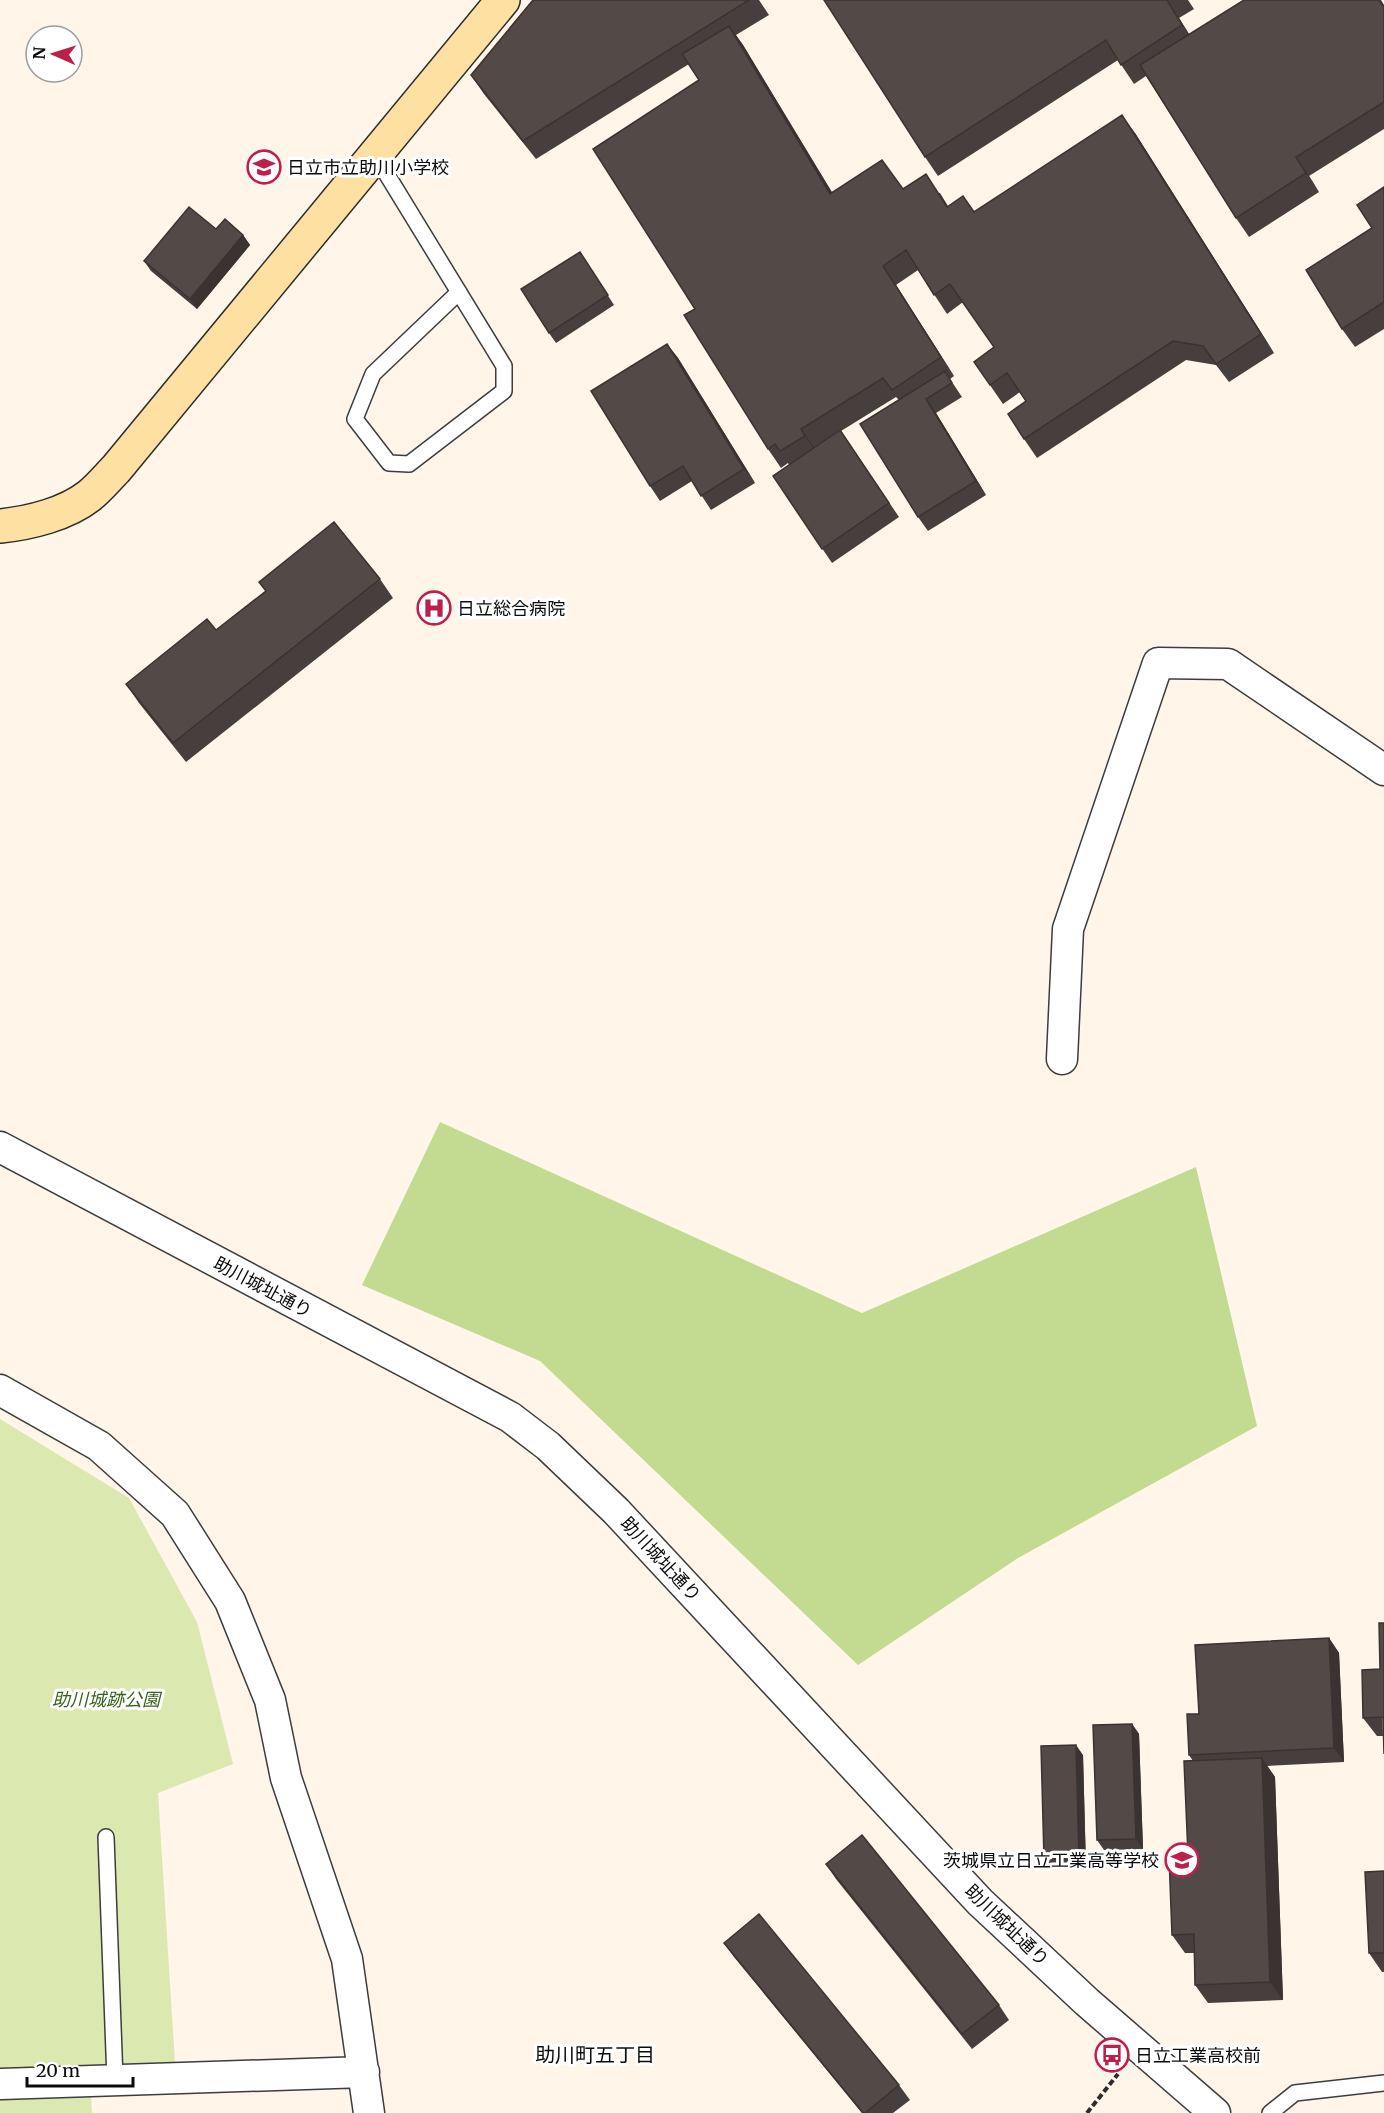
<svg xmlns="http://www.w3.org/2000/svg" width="1384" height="2113" viewBox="0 0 1384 2113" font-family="Merriweather,'Noto Sans JP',serif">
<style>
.green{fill:#dbe9b1}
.forest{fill:#c2db90}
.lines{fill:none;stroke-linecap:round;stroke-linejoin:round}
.lane-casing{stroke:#3d3d3d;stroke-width:18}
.street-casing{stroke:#3d3d3d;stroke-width:33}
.secondary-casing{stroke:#2c2c2c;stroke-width:36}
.path{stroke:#2c2c2c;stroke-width:4;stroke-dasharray:6 3;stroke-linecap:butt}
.lane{stroke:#fff;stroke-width:15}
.street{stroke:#fff;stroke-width:30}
.secondary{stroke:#ffe0a3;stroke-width:33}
.wall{fill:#473f3d}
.shaded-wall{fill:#3a3332}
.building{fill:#534947;stroke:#3a3332;stroke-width:1.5}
.labels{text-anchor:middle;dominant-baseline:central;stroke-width:6;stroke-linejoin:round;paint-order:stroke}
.poi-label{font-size:18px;fill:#0a0a0a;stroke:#fff;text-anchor:start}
.street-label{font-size:18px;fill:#0a0a0a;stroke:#fff}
.park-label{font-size:18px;font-style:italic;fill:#3a631a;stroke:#fff}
.neighbourhood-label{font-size:20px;fill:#0a0a0a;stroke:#fff}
</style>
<rect width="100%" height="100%" fill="#fff5e8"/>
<path class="green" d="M0,1419l129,79 68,124 36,142 -75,29 19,302h-86l1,18h-92z"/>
<path class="forest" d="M440,1122l422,191 334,-146 61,259 -239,132 -160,107 -318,-304 -178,-76z"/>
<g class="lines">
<g class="lane-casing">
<path id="lane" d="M375,155l129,211v25l-95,73 -20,-1 -34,-44 18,-45 86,-82
M106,1837l9,243
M1270,2113l25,-20 89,-10"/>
</g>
<g class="street-casing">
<path id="street" d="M1062,1059l6,-130 90,-266 70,1 156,106
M0,1147l510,270 38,29 68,65 364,391 107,100 128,111
M0,1390l99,56 76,68 55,87 40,99 16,78 61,181 22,154
M1,2084l363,-12"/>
</g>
<g class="secondary-casing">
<path id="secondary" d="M0,526c30,-3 66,-12 89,-30 10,-8 19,-19 27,-27l387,-469"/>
</g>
<path class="path" d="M1087,2113l31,-39"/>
<use href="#lane" class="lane"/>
<use href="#street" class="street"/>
<use href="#secondary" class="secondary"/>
</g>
<path class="wall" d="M533,0h226l10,15 -33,20 7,10 89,148 71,-4 37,4 8,13 26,6 161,-79 139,220 -45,29 -13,-17 -30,-5 -149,98 -13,-19 2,-38 -6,-9 -17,12 -29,-42 20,-15 -31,-45 -16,12 -29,-44 -22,15 58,91 -4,3 12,18 -26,16 50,82 -58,36 -10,-14 -19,-117 -3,-3 -55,34 58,86 -67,46 -59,-87 16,-11 -1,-2 -7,5 -13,-19 -73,-140 4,-229 -10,-16 -153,95 -52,-65 -13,-19z
M824,0h364l6,9 -15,9 10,16 192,-34 3,5v124l-75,47 10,16 -70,45 -13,-19 -90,-142 -12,8 -16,-24 -180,116 -13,-19z
M1384,187v142l-29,18 -13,-18z
M216,229l27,6 7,10 -53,64 -46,-38 -7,-10z
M580,252l34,53 -58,38 -7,-10z
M667,344l11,14 77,125 -44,27 -19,-29 -32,20 -10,-15z
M380,579l13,19 -207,164 -47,-59 -13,-19 90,-54 50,-39 -7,-9z
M1329,1638l10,15 5,109 -77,4 8,11 8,223 -75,3 -13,-18 -1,-32h-9l-13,-18 16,-80 5,-94 -4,-6 10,-41z
M1380,1669l3,67h-6l-14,-18z
M1132,1724l7,10 4,115 -39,1 -7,-10z
M1083,1755l3,113 -35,1 -7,-10z
M826,1864l173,141 10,15 -37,29 -136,-170z
M1384,1871v101h-2l-13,-19z
M724,1943l175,142 11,15 -17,13h-31l-128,-156z"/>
<path class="shaded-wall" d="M1167,0l12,18 16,26 -13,-19z
M729,26l14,19 101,167 -14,-18z
M1122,115l13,18 139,220 -13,-19z
M1296,157l13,19 10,16 -13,-19z
M243,235l7,10 -53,64 -7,-10z
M883,266l13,19 58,91 -13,-19z
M667,344l11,14 77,125 -11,-14z
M926,399l10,14 50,82 -10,-14z
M801,429l13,18 4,8 -13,-19z
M1329,1638l10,15 5,109 -10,-14z
M1132,1724l7,10 4,115 -7,-10z
M1076,1745l7,10 3,113 -7,-10z
M1262,1758l13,19 8,223 -13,-18z"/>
<path class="building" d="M533,0h216l-226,141 -52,-66z
M824,0h343l15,25 -61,40 -15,-25 -181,117z
M1244,0h135l5,7v95l-88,55 10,16 -70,45 -96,-153z
M729,26l101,168 52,-34 21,29 23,-15 21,33 16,-11 11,16 148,-97 139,219 -45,30 -13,-18 -30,-5 -149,98 -16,-25 18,-13 -19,-28 -17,12 -16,-23 20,-15 -44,-63 -16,11 -28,-45 -23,16 58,91 -49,33 -9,-12 -82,51 4,7 -25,15 -5,-7 -7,5 -84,-134 11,-6 -102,-160 106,-69 -17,-26z
M1384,187v115l-42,27 -36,-59 66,-42 -15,-23z
M189,207l27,22 9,-10 18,16 -53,64 -46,-38z
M580,252l28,43 -59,38 -28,-44z
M667,344l77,125 -43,27 -18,-30 -33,20 -59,-95z
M945,371l7,12 -26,16 50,82 -58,36 -58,-93z
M840,430l49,73 -67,46 -49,-73z
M334,522l46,57 -207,164 -47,-59 81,-65 9,11 50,-39 -7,-9z
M1379,1623h5v131l-1,-37 -20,1 -1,-48 18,-1z
M1329,1638l5,110 -145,7 -2,-41h12l-4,-69z
M1132,1724l4,115 -39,1 -4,-115z
M1076,1745l3,113 -35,1 -3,-113z
M1262,1758l8,224 -75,3 -1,-51 -22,1 -3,-79 19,-1 -4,-94z
M862,1835l137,170 -37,29 -136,-170z
M1384,1871v82h-15l-4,-81z
M759,1914l140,171 -34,28h-2l-139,-170z"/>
<defs>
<g id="school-ring" transform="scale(1.725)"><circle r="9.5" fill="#fff" stroke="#bd204b" stroke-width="1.5"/><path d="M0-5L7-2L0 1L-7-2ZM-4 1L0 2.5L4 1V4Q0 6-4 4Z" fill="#bd204b"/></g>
<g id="hospital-ring" transform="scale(1.725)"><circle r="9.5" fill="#fff" stroke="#bd204b" stroke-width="1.5"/><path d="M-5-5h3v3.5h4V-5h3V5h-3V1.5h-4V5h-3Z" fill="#bd204b"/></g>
<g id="bus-ring" transform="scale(1.725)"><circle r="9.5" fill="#fff" stroke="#bd204b" stroke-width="1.5"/><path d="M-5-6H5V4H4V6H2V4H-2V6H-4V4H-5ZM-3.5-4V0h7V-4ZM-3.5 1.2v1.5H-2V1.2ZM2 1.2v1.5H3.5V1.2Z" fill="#bd204b"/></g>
</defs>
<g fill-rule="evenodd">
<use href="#school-ring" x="264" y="167"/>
<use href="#hospital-ring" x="434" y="608"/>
<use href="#school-ring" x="1182" y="1860"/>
<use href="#bus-ring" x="1112" y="2055"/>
</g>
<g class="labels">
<g class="poi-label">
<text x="287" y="167">日立市立助川小学校</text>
<text x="457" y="608">日立総合病院</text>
<text x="1159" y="1860" text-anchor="end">茨城県立日立工業高等学校</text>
<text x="1135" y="2055">日立工業高校前</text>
</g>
<g class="street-label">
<text transform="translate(263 1287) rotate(28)">助川城址通り</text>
<text transform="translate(661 1559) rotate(47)">助川城址通り</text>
<text transform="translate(1007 1925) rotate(44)">助川城址通り</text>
</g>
<g class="park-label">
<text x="106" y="1699">助川城跡公園</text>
</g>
<g class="neighbourhood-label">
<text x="595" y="2054">助川町五丁目</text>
</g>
</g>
<g transform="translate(54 54) rotate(273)"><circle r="28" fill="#ffffff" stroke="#9d9d9d" stroke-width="1.5"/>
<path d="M0-4.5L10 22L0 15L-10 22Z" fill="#bd204b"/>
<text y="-9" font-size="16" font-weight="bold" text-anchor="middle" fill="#0a0a0a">N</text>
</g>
<path d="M27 2077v9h106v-9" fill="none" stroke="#0a0a0a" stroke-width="3"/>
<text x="36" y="2077" font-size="18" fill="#0a0a0a" stroke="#ffffff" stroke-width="4.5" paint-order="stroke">20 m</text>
</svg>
